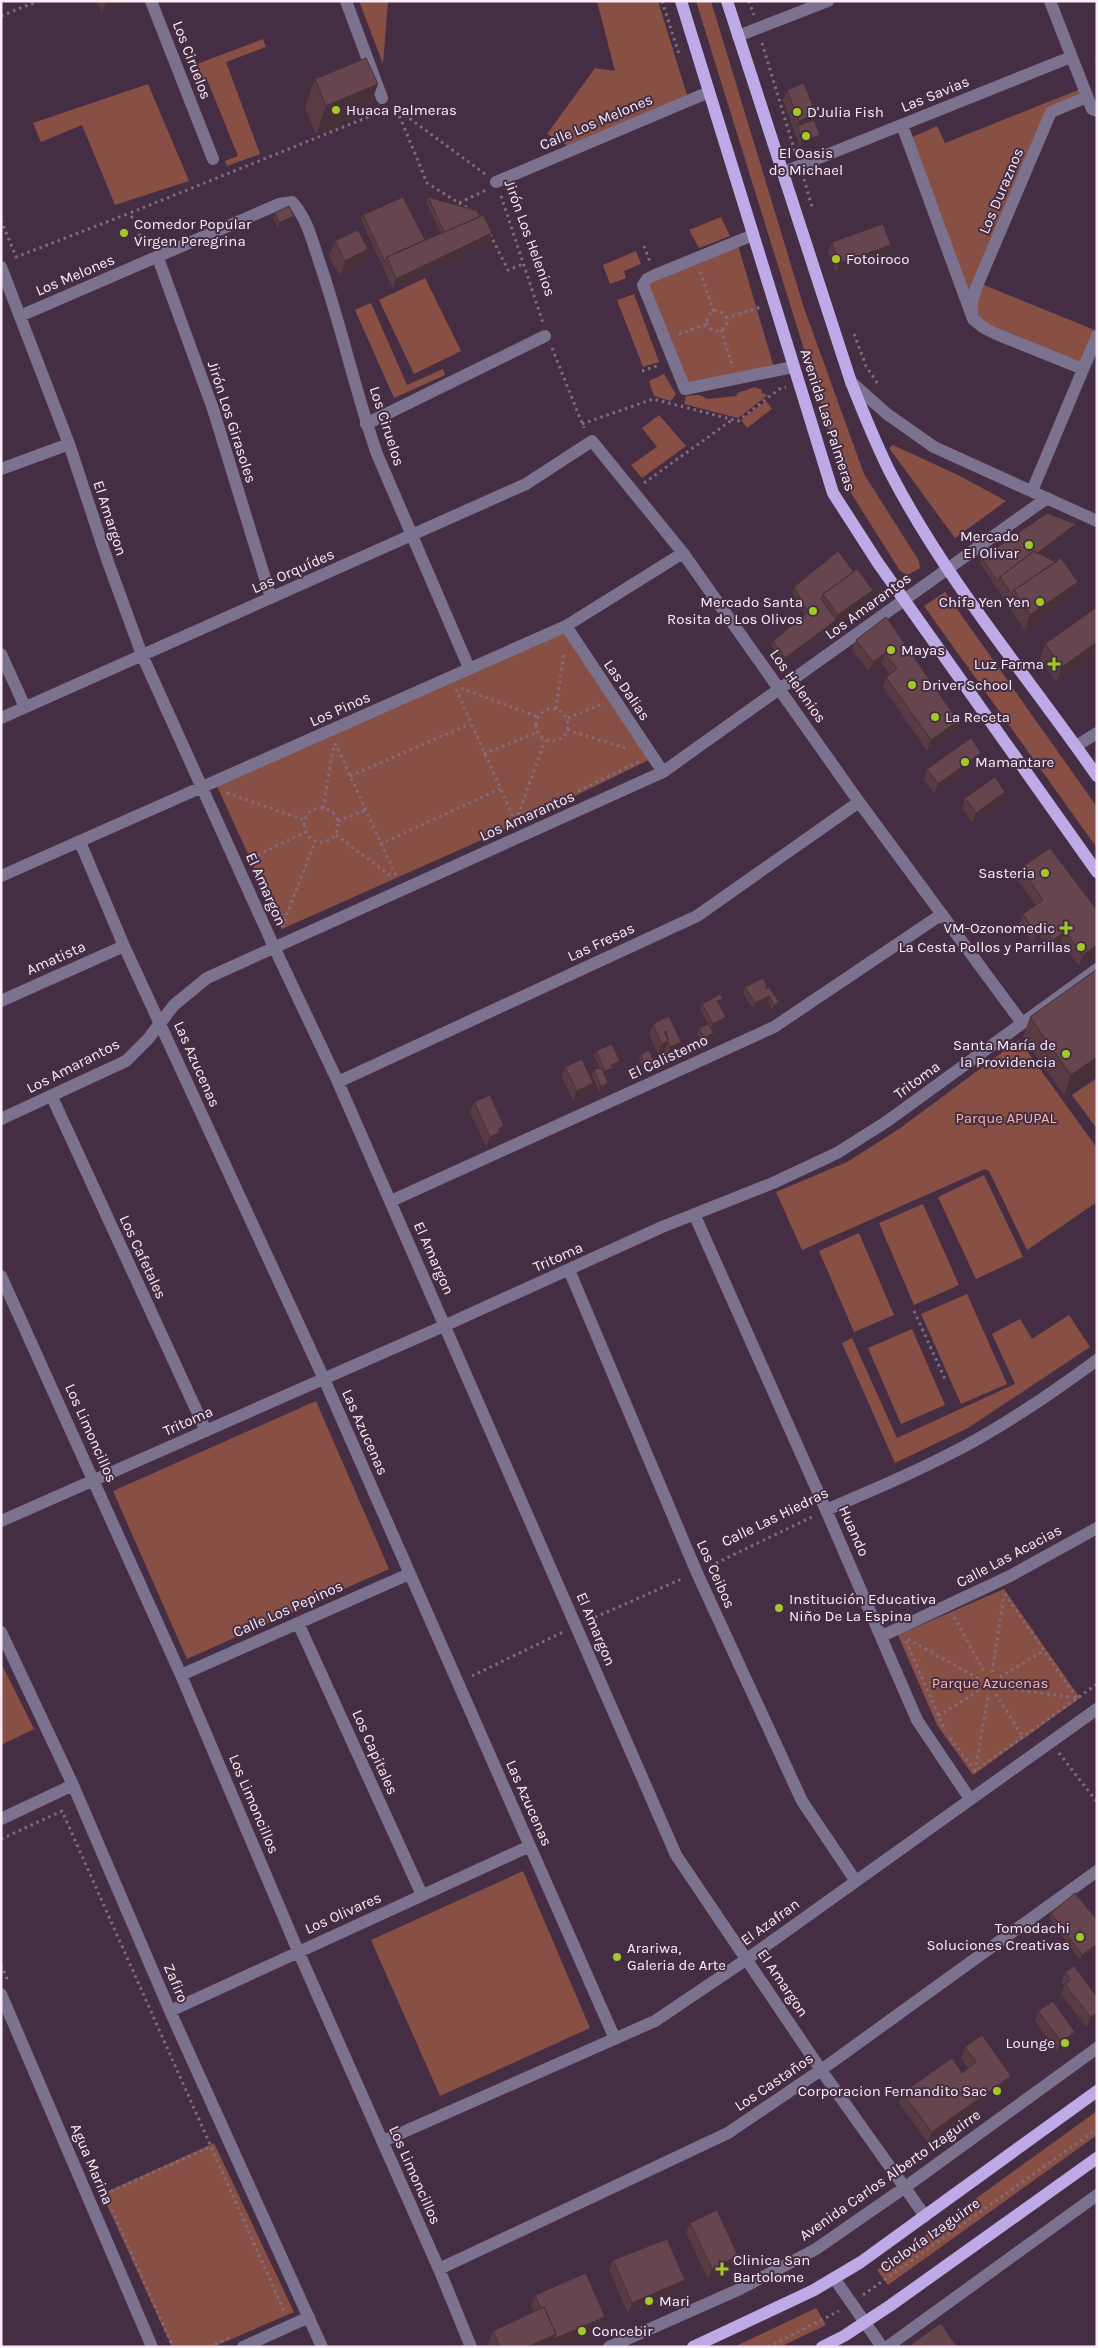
<svg xmlns="http://www.w3.org/2000/svg" width="1098" height="2348" viewBox="0 0 1098 2348" font-family="Karla,sans-serif">
<style>
.green{fill:#884f45}
.lines{fill:none;stroke-linecap:round;stroke-linejoin:round}
.path{stroke:#816d7f;stroke-width:3;stroke-dasharray:2.5 4;stroke-linecap:butt}
.minor{stroke:#7b7290;stroke-width:12}
.major{stroke:#bfaae8;stroke-width:12}
.wall{fill:#583b43}
.shaded-wall{fill:#473037}
.building{fill:#66454e;stroke:#473037;fill-rule:evenodd}
.poi-dot{fill:#a3c927;stroke:#452e43;stroke-width:2}
.labels{text-anchor:middle;dominant-baseline:central;stroke-width:4;stroke-linejoin:round;paint-order:stroke}
.street-label{font-size:15px;fill:#fcedfa;stroke:#452e43}
.poi-label{font-size:15px;fill:#fcedfa;stroke:#452e43;text-anchor:start}
.park-label{font-size:15px;fill:#f8b5a8;stroke:#452e43}
</style>
<rect width="100%" height="100%" fill="#452e43"/>
<path class="green" d="M359,1h29l-5,63z
M597,1h61l29,94 -119,51 -21,-12 48,-66 20,3z
M696,1h15l93,307 60,166 55,87 1,7 -12,7 -8,-4 -54,-86z
M263,39l3,8 -40,15 34,92 -33,12 -2,-5 13,-5 -32,-79 -11,5 -6,-15z
M148,84l41,97 -74,24 -33,-80 -41,17 -8,-19z
M1083,88l4,9 -36,15 -72,171 118,48 -14,38 -105,-46 -70,-184 29,-13 8,17z
M721,217l9,19 -31,12 -10,-18z
M737,242l38,129 -90,18 -41,-107z
M636,251l5,13 -17,7 2,7 -16,6 -7,-19z
M425,278l36,73 -47,23 -35,-74z
M634,294l25,68 -16,5 -26,-67z
M371,303l36,82 36,-16 2,6 -51,23 -39,-88z
M664,374l12,20 -5,7 -17,-5 -5,-15z
M755,387l7,3 -1,3 7,2 -30,23 -54,-14 2,-8 13,-1 9,4 28,-3 2,-3z
M766,401l6,8 -25,19 -6,-8z
M659,415l27,31 -44,32 -11,-13 26,-18 -15,-19z
M893,445l67,31 46,25 -51,37 -66,-90z
M945,592l152,215v41l-173,-242z
M564,632l87,127 -134,65 -235,105 -65,-143z
M1019,1040l78,108v54l-70,48 -38,-79 -4,-2 -183,81 -26,-58 71,-30 52,-33z
M1097,1078v51l-25,-34z
M984,1175l39,82 -47,22 -38,-82z
M923,1204l36,81 -45,20 -35,-82z
M859,1233l35,82 -40,17 -35,-81z
M967,1294l40,90 -46,20 -40,-90z
M1069,1315l21,32 -122,81 -73,35 -53,-120 10,-5 45,100 118,-54 -23,-50 28,-15 12,20z
M912,1329l33,76 -44,19 -33,-76z
M316,1401l73,168 -202,90 -74,-168z
M1004,1589l76,109 -107,77 -36,-50 -39,-90z
M1,1663l33,66 -33,16z
M523,1871l67,157 -150,68 -69,-156z
M1097,2111v24l-209,150 -11,-15z
M214,2143l80,169 -81,35h-41l-70,-153z
M816,2308l10,17 -46,22h-46z"/>
<g class="lines">
<path class="path" d="M662,1l18,56
M749,1l5,14
M1,16l37,-15
M762,43l33,109
M394,107l91,67
M397,110l30,73 32,20 27,-13
M804,179l8,28
M501,196l42,127
M459,203l12,7
M1,220l15,37 114,-44
M490,234l18,36 15,-6
M644,246l6,16
M145,248l-15,-35 243,-98 -2,-6
M700,272l14,40
M707 321a10 10 0 1 1 20 0a10 10 0 1 1-20 0Z
M726,318l35,-11
M721,330l11,35
M679,334l29,-10
M854,334l12,32 12,18
M552,348l32,80
M642,371l18,-6
M582,424l71,-25 85,22 41,-32 7,-2
M644,483l88,-63
M461,688l77,29
M456,689l60,134
M536 725a16 16 0 1 1 32 0a16 16 0 1 1-32 0Z
M556,709l8,-57
M568,718l34,-14
M567,730l62,19
M335,743l61,133
M484,754l53,-22
M350,776l120,-52
M578,791l62,-30
M227,793l77,27
M304 825a17 17 0 1 1 34 0a17 17 0 1 1-34 0Z
M323,808l11,-64
M338,821l28,-11
M516,821l29,-81
M336,835l56,42
M380,844l120,-55
M252,858l53,-26
M282,927l33,-85
M914,1311l31,68
M710,1566l102,-49
M1005,1594l73,106
M954,1617l31,56
M589,1620l95,-42
M908,1639l71,40
M906,1641l39,90
M992,1672l12,-76
M472,1676l91,-44
M1000,1677l43,-26
M1002,1688l75,10
M996,1694l27,43
M938,1716l42,-26
M950,1738l25,33 122,-87
M1059,1753l38,49
M975,1771l13,-75
M1,1839l61,-28 222,500
M1,1965l7,16
M105,2194l105,-47
M112,2210l61,137
M863,2295l234,-166
M209,2347l22,-10
M768,2347l71,-36"/>
<path class="minor" d="M151,1l62,158
M346,1l36,97
M1050,1l42,108 5,2
M738,36l90,-35
M902,125l71,194 11,9 12,6 87,35
M784,172l287,-115
M496,182l213,-90
M753,235l-98,40 -8,4 -4,6 42,104 108,-22
M158,258l55,151 58,189
M1,267l68,177 39,118 34,93 132,292 64,135 338,773 145,215 104,146
M972,314v-11l4,-15 75,-176 36,-15
M20,316l259,-112 13,-2c15,16 20,38 27,59 22,63 36,130 58,193l92,214
M851,382l36,32 47,33 163,74
M366,424l179,-88
M1,469l68,-25
M1032,491l65,-155
M566,626l97,146
M1,654l24,53
M1,718l525,-234 66,-43 91,112 176,249 163,221
M1076,746l21,-13
M80,842l44,104 200,433 291,660
M1,876l565,-250 117,-73
M1,1001l123,-55
M338,1082l359,-166 162,-114
M52,1097l154,334
M1,1119l125,-58 22,-22 26,-34 33,-27 456,-206 384,-274
M391,1201l383,-174 168,-113
M695,1216l131,294 91,210 53,79
M569,1270l128,303 105,228 53,79
M1,1276l180,399 117,276 141,318 32,78
M826,1510c47,-20 94,-40 139,-64 46,-25 90,-55 132,-86
M1,1521l445,-196 216,-98 111,-44 64,-30 49,-31 211,-153
M298,1623l124,272
M1,1632l72,153 97,226 152,336
M882,1636l128,-60 87,-48
M181,1675l228,-101
M1,1819l72,-34
M1,1994l151,353
M170,2011l360,-165
M383,2141l272,-120 92,-62 350,-250
M439,2269l289,-136 93,-63 276,-199
M834,2278l48,69
M243,2347l66,-30
M609,2347l131,-58 76,-40 88,-61 193,-140
M887,2347l210,-152"/>
<path class="major" d="M681,1l152,492 45,70 219,309
M727,1l124,381c13,32 25,63 41,94 56,107 136,201 205,300
M693,2347l121,-57 47,-28 236,-171
M822,2347l22,-11 47,-31 206,-147"/>
</g>
<path class="wall" d="M97,1h33l-28,12z
M1097,50v16l-3,-7z
M315,79l63,5 -11,29 -51,22 -11,-28z
M787,90l29,24 -2,6 4,20 -18,7 -17,-47z
M428,197l60,46 -95,46 -32,-69 2,-5 62,25 16,-7 -15,-31z
M275,213l19,3 -2,5 -14,7 -5,-10z
M335,241l33,8 -6,15 -22,12 -11,-20z
M832,242l59,3 -4,10 -51,19 -8,-22z
M1074,529l-34,25 38,28 -6,16 -47,33 -45,-68 2,-5z
M854,572l19,18 -4,11 -86,62 -12,-17 2,-5 32,-26 -13,-23 2,-5z
M1097,607l-41,75 -16,-23 5,-15z
M886,617l72,104 -3,11 -28,19 -44,-64 3,-10 4,-2 -8,-12 -13,9 -17,-22 4,-10z
M977,763l-43,31 -10,-14 3,-11z
M965,798l37,4 -30,21 -10,-15z
M1021,868l76,42v42l-18,14 -18,-24 -11,8 -10,-13 -7,6 -14,-19 4,-10 12,-9 -18,-26z
M1097,969v103l-33,23 -41,-58 7,-20z
M767,986l-1,2 11,20 -5,2 -4,-9 -15,8 -10,-16 2,-6z
M702,1004h19l-2,1 5,17 -13,7 -11,-20z
M669,1016l12,26 -3,10 -11,5 -3,-6 -6,3 -9,-20 4,-10z
M699,1028l13,10 -10,5 -5,-10z
M596,1051l22,15 -6,3 -1,4 -6,3 3,7 -2,5 -7,4 -7,-17 2,-5 6,-1 -6,-13z
M640,1055l14,13 -9,5 -6,-13z
M565,1067l24,26 -16,8 -11,-24z
M474,1102l26,34 -2,1 -2,6 -10,4 -16,-35z
M1051,1913l46,7 -17,40 -31,-42z
M1074,1966l23,54 -10,8 -26,-34 3,-8 -2,-3 3,-11z
M1038,2011l37,21 -4,10 -14,10 -22,-31z
M965,2047l42,39 -79,57 -29,-40 3,-10 60,-20 6,-5 -7,-10z
M690,2223l48,33 -3,10 -27,13 -22,-46z
M613,2260l68,30 -53,24 -19,-44z
M535,2295l66,32 -45,20h-68l-1,-1 6,-15 41,-19 -3,-7z"/>
<path class="shaded-wall" d="M110,1h20l-28,12 4,-10z
M378,84l-11,29 -51,22 10,-29z
M816,114l-4,11 -15,1 2,-5z
M820,135l-2,5 -18,7 2,-5z
M294,216l-2,5 -14,7 1,-5z
M492,233l-4,10 -95,46 3,-10z
M891,245l-4,10 -51,19 3,-11z
M368,249l-6,15 -22,12 5,-15z
M1076,524l-2,5 -71,53 -2,-3z
M1078,582l-6,16 -47,33 5,-16z
M873,590l-4,11 -86,62 2,-5 51,-38 2,-5z
M1097,642v11l-41,29 6,-15z
M885,653l-3,10 -13,9 4,-10z
M958,721l-3,11 -28,19 4,-11z
M981,753l-4,10 -43,31 4,-10z
M1005,792l-3,10 -30,21 4,-10z
M1044,927l-4,10 -7,6 3,-10z
M1065,931l-4,11 -11,8 3,-10z
M1097,945v7l-18,14 4,-11z
M769,996l-1,5 -15,8 2,-6z
M723,999l-2,5 -5,3 1,-6z
M779,1002l-2,6 -5,2 2,-5z
M726,1017l-2,5 -13,7 2,-5z
M714,1033l-2,5 -10,5 2,-5z
M668,1041l-4,10 -6,3 4,-10z
M681,1042l-3,10 -11,5 3,-10z
M1097,1057v15l-33,23 7,-20z
M620,1061l-2,5 -6,3 -1,4 -7,3 1,-5 6,-6z
M655,1063l-1,5 -9,5 2,-6z
M593,1083l-4,10 -16,8 4,-10z
M608,1083l-2,5 -7,4 2,-5z
M504,1126l-4,10 -2,1 -2,6 -10,4 4,-10 8,-8z
M1097,1944v3l-17,13 2,-5z
M1097,2013v7l-10,8 3,-11z
M1075,2032l-4,10 -14,10 4,-10z
M1011,2076l-4,10 -79,57 4,-11z
M738,2256l-3,10 -27,13 4,-10z
M685,2280l-4,10 -53,24 4,-11z
M605,2317l-4,10 -45,20h-29l29,-13z"/>
<path class="building" d="M366,58l12,26 -52,22 -11,-27z
M804,83l12,31 -17,7 -12,-31z
M814,120l6,15 -18,7 -5,-16z
M403,197l22,43 -38,17 -2,5 -22,-47z
M428,197l49,14 3,6 -36,15z
M289,206l5,10 -15,7 -4,-10z
M483,215l9,18 -96,46 -9,-22z
M883,224l8,21 -52,18 -7,-21z
M358,230l10,19 -23,12 -10,-20z
M1047,513l29,11 -39,29 -3,-2 -34,26 -2,5 -16,-24z
M838,551l16,21 -31,22 -2,5 15,21 -51,38 -12,-17 35,-29 -14,-25z
M1034,551l22,11 -42,28 -2,5 -12,-18z
M1061,558l17,24 -48,33 -16,-25z
M857,569l16,21 -35,25 -15,-21z
M1097,607v35l-35,25 -17,-23z
M886,617l72,104 -27,19 -45,-63 11,-8 -12,-16 -12,9 -17,-22z
M971,738l10,15 -43,31 -11,-15z
M995,777l10,15 -29,21 -11,-15z
M1050,848l47,62v35l-14,10 -18,-24 -12,9 -9,-13 -8,6 -13,-19 20,-14 -22,-32z
M1097,969v88l-26,18 -41,-58z
M763,978l4,8 -2,3 4,-2 10,15 -5,3 -5,-9 -14,7 -10,-16z
M720,994l3,5 -6,2 9,16 -13,7 -11,-20z
M669,1016l12,26 -11,5 -2,-6 -6,3 -9,-20zM666,1031l2,9 -4,-8z
M708,1024l6,9 -10,5 -5,-10z
M612,1044l8,17 -9,4 2,3 -8,3 -9,-20z
M649,1050l6,13 -8,4 -7,-12z
M582,1059l11,24 -16,8 -12,-24z
M598,1068l4,1 6,14 -7,4 -7,-17z
M490,1095l14,31 -6,3 2,3 -10,5 -16,-35z
M1075,1893l22,27v24l-15,11 -31,-42z
M1074,1966l23,31v16l-7,4 -25,-33 6,-4 -6,-8z
M1053,2001l22,31 -14,10 -23,-31z
M982,2035l29,41 -79,56 -30,-39 50,-35 10,15 14,-11 -11,-15z
M717,2210l21,46 -26,13 -22,-46z
M667,2239l18,41 -53,23 -19,-43z
M586,2273l19,44 -51,22 2,-5 -12,-27 -3,2 -6,-14z
M544,2307l12,27 -29,13h-27l-7,-16z
M941,2323l16,24h-46l-1,-2z"/>
<g class="poi-dot">
<circle cx="336" cy="110" r="5"/>
<circle cx="797" cy="112" r="5"/>
<circle cx="806" cy="136" r="5"/>
<circle cx="124" cy="233" r="5"/>
<circle cx="836" cy="259" r="5"/>
<circle cx="1029" cy="545" r="5"/>
<circle cx="1040" cy="602" r="5"/>
<circle cx="813" cy="611" r="5"/>
<circle cx="891" cy="650" r="5"/>
<path d="M1051.5 656.5h5v5h5v5h-5v5h-5v-5h-5v-5h5z"/>
<circle cx="912" cy="685" r="5"/>
<circle cx="935" cy="717" r="5"/>
<circle cx="965" cy="762" r="5"/>
<circle cx="1045" cy="873" r="5"/>
<path d="M1063.5 920.5h5v5h5v5h-5v5h-5v-5h-5v-5h5z"/>
<circle cx="1081" cy="947" r="5"/>
<circle cx="1066" cy="1054" r="5"/>
<circle cx="779" cy="1608" r="5"/>
<circle cx="1080" cy="1937" r="5"/>
<circle cx="617" cy="1957" r="5"/>
<circle cx="1065" cy="2043" r="5"/>
<circle cx="997" cy="2091" r="5"/>
<path d="M719.5 2261.5h5v5h5v5h-5v5h-5v-5h-5v-5h5z"/>
<circle cx="649" cy="2301" r="5"/>
<circle cx="582" cy="2331" r="5"/>
</g>
<g class="labels">
<g class="street-label">
<text transform="translate(192 60) rotate(69)">Los Ciruelos</text>
<text transform="translate(935 94) rotate(-22)">Las Savias</text>
<text transform="translate(596 122) rotate(-23)">Calle Los Melones</text>
<text transform="translate(1001 191) rotate(-67)">Los Duraznos</text>
<text transform="translate(530 238) rotate(70)">Jirón Los Helenios</text>
<text transform="translate(75 275) rotate(-23)">Los Melones</text>
<text transform="translate(828 420) rotate(72)">Avenida Las Palmeras</text>
<text transform="translate(232 422) rotate(72)">Jirón Los Girasoles</text>
<text transform="translate(387 426) rotate(72)">Los Ciruelos</text>
<text transform="translate(110 518) rotate(72)">El Amargon</text>
<text transform="translate(293 571) rotate(-24)">Las Orquídes</text>
<text transform="translate(868 606) rotate(-36)">Los Amarantos</text>
<text transform="translate(798 686) rotate(55)">Los Helenios</text>
<text transform="translate(627 690) rotate(56)">Las Dalias</text>
<text transform="translate(340 709) rotate(-24)">Los Pinos</text>
<text transform="translate(527 816) rotate(-24)">Los Amarantos</text>
<text transform="translate(266 889) rotate(66)">El Amargon</text>
<text transform="translate(601 942) rotate(-25)">Las Fresas</text>
<text transform="translate(56 958) rotate(-24)">Amatista</text>
<text transform="translate(668 1057) rotate(-25)">El Calistemo</text>
<text transform="translate(197 1064) rotate(66)">Las Azucenas</text>
<text transform="translate(73 1066) rotate(-27)">Los Amarantos</text>
<text transform="translate(917 1080) rotate(-36)">Tritoma</text>
<text transform="translate(143 1257) rotate(65)">Los Cafetales</text>
<text transform="translate(558 1257) rotate(-24)">Tritoma</text>
<text transform="translate(434 1258) rotate(66)">El Amargon</text>
<text transform="translate(188 1421) rotate(-24)">Tritoma</text>
<text transform="translate(365 1432) rotate(66)">Las Azucenas</text>
<text transform="translate(91 1433) rotate(66)">Los Limoncillos</text>
<text transform="translate(775 1517) rotate(-26)">Calle Las Hiedras</text>
<text transform="translate(854 1531) rotate(66)">Huando</text>
<text transform="translate(1009 1556) rotate(-28)">Calle Las Acacias</text>
<text transform="translate(716 1574) rotate(66)">Los Ceibos</text>
<text transform="translate(288 1609) rotate(-24)">Calle Los Pepinos</text>
<text transform="translate(596 1629) rotate(67)">El Amargon</text>
<text transform="translate(375 1752) rotate(66)">Los Capitales</text>
<text transform="translate(529 1803) rotate(66)">Las Azucenas</text>
<text transform="translate(254 1804) rotate(67)">Los Limoncillos</text>
<text transform="translate(343 1913) rotate(-24)">Los Olivares</text>
<text transform="translate(770 1922) rotate(-36)">El Azafran</text>
<text transform="translate(176 1983) rotate(67)">Zafiro</text>
<text transform="translate(783 1983) rotate(56)">El Amargon</text>
<text transform="translate(774 2082) rotate(-34)">Los Castaños</text>
<text transform="translate(92 2164) rotate(67)">Agua Marina</text>
<text transform="translate(415 2175) rotate(66)">Los Limoncillos</text>
<text transform="translate(890 2175) rotate(-35)">Avenida Carlos Alberto Izaguirre</text>
<text transform="translate(930 2235) rotate(-35)">Ciclovía Izaguirre</text>
</g>
<g class="poi-label">
<text x="346" y="110">Huaca Palmeras</text>
<text x="807" y="112">D'Julia Fish</text>
<text x="806" y="153" text-anchor="middle">El Oasis<tspan x="806" dy="17">de Michael</tspan></text>
<text x="134" y="224">Comedor Popular<tspan x="134" dy="17">Virgen Peregrina</tspan></text>
<text x="846" y="259">Fotoiroco</text>
<text x="1019" y="536" text-anchor="end">Mercado<tspan x="1019" dy="17">El Olivar</tspan></text>
<text x="803" y="602" text-anchor="end">Mercado Santa<tspan x="803" dy="17">Rosita de Los Olivos</tspan></text>
<text x="1030" y="602" text-anchor="end">Chifa Yen Yen</text>
<text x="901" y="650">Mayas</text>
<text x="1044" y="664" text-anchor="end">Luz Farma</text>
<text x="922" y="685">Driver School</text>
<text x="945" y="717">La Receta</text>
<text x="975" y="762">Mamantare</text>
<text x="1035" y="873" text-anchor="end">Sasteria</text>
<text x="1055" y="928" text-anchor="end">VM-Ozonomedic</text>
<text x="1071" y="947" text-anchor="end">La Cesta Pollos y Parrillas</text>
<text x="1056" y="1045" text-anchor="end">Santa María de<tspan x="1056" dy="17">la Providencia</tspan></text>
<text x="789" y="1599">Institución Educativa<tspan x="789" dy="17">Niño De La Espina</tspan></text>
<text x="1070" y="1928" text-anchor="end">Tomodachi<tspan x="1070" dy="17">Soluciones Creativas</tspan></text>
<text x="627" y="1948">Arariwa,<tspan x="627" dy="17">Galeria de Arte</tspan></text>
<text x="1055" y="2043" text-anchor="end">Lounge</text>
<text x="987" y="2091" text-anchor="end">Corporacion Fernandito Sac</text>
<text x="733" y="2260">Clinica San<tspan x="733" dy="17">Bartolome</tspan></text>
<text x="659" y="2301">Mari</text>
<text x="592" y="2331">Concebir</text>
</g>
<g class="park-label">
<text x="1006" y="1118">Parque APUPAL</text>
<text x="990" y="1683">Parque Azucenas</text>
</g>
</g>
<rect width="1098" height="2348" fill="none" stroke="#fcedfa" stroke-width="5"/>
</svg>
